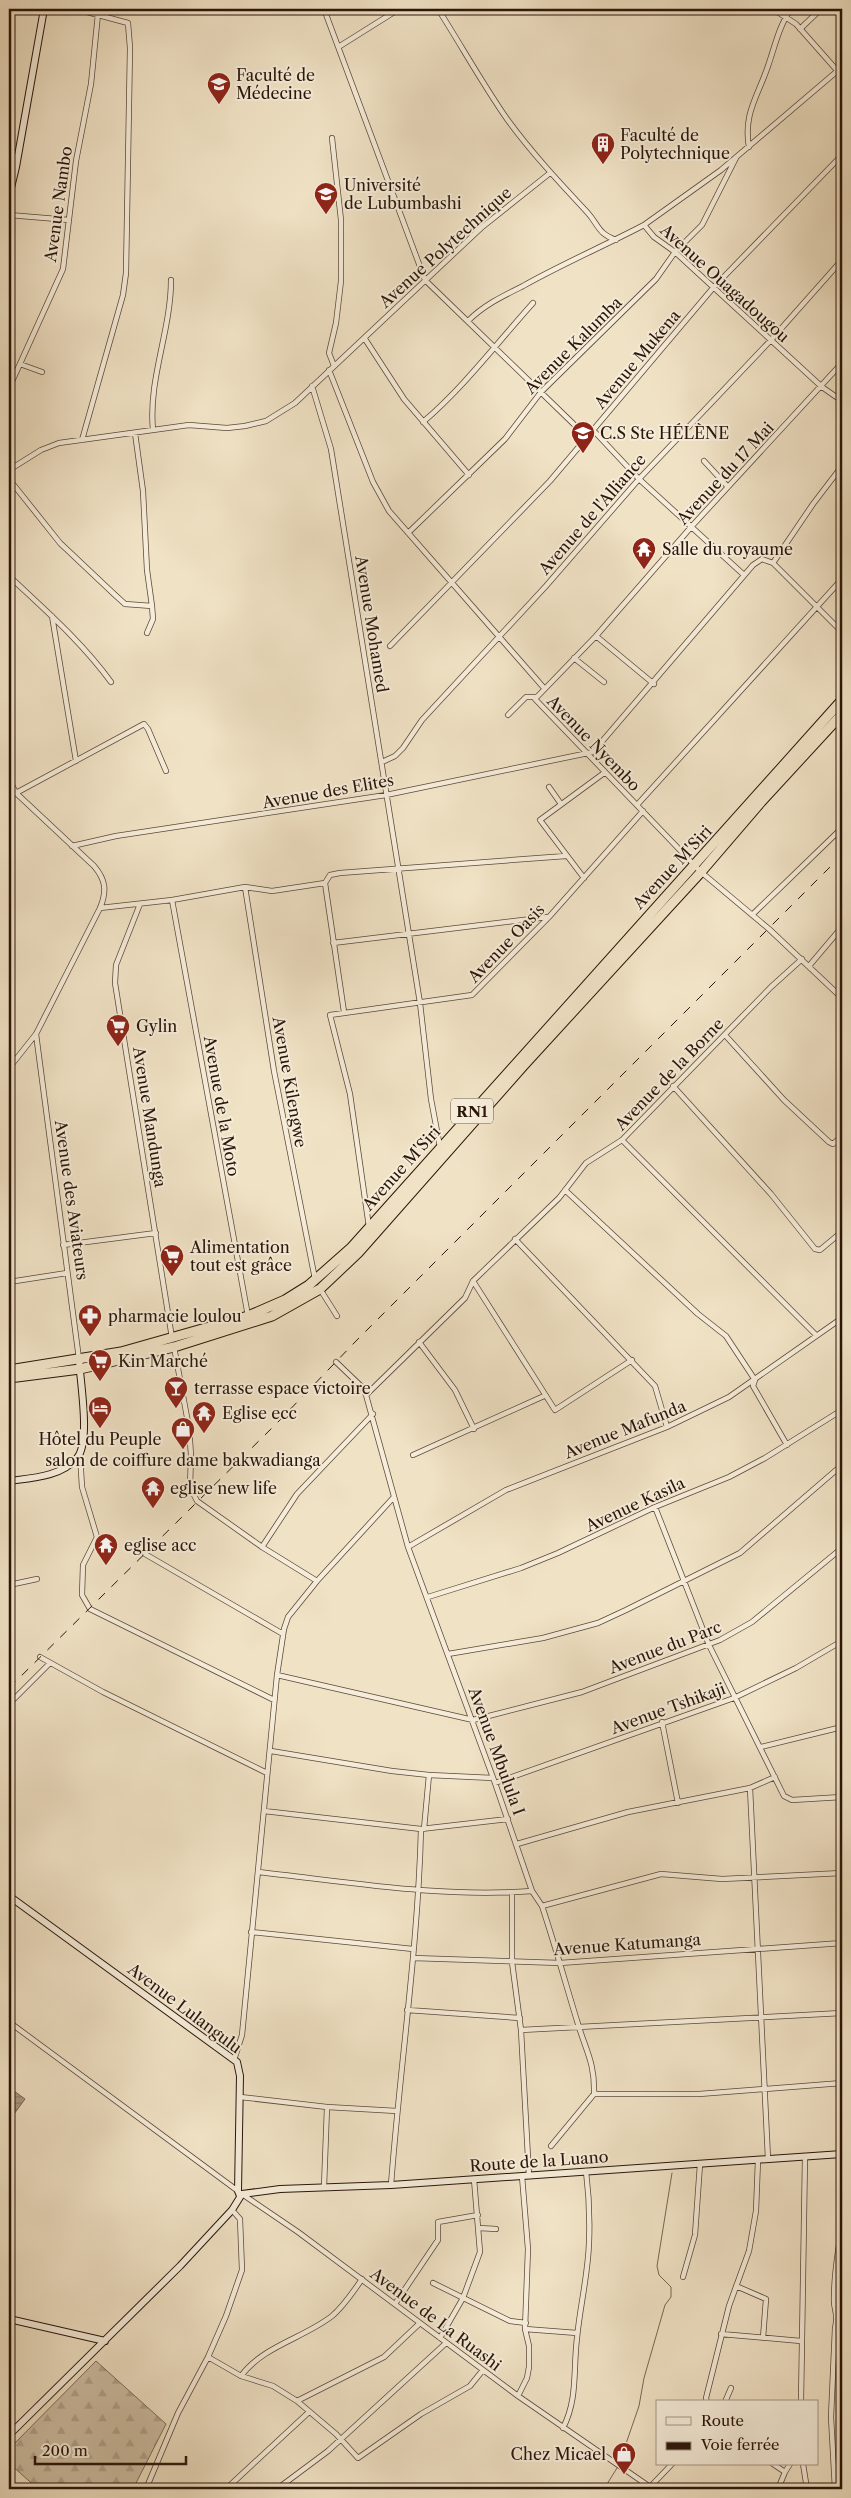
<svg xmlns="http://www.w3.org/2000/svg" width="851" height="2498" viewBox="0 0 851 2498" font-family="'Libre Caslon Text',serif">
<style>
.forest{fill:url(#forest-firs);stroke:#7c6a58}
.water{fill:url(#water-rules);stroke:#796654}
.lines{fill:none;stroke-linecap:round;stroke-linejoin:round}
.stream{stroke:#796654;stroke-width:1}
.street-casing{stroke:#5c4839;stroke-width:6}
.secondary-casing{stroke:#2a150a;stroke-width:8}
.highway-casing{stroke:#2a150a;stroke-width:11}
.street{stroke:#f5ecd9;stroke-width:4.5}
.secondary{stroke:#f5ecd9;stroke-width:6}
.highway{stroke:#f0e2c5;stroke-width:9}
.rail{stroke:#2a150a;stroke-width:1;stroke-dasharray:9 9;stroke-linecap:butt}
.labels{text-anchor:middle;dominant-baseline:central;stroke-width:4;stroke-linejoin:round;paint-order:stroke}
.shield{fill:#f5ecd9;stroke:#675648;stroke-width:1}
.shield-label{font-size:15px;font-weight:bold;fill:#2a150a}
.poi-label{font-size:16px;fill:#2a150a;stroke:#f5ecd9;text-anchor:start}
.street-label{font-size:16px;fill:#2a150a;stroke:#f5ecd9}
</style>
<defs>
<pattern id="forest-firs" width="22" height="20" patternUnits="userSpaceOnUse" patternTransform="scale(1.25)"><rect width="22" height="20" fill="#cebfa5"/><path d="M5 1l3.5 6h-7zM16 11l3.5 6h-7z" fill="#b1a38d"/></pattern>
<pattern id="water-rules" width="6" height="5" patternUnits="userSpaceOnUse" patternTransform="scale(1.25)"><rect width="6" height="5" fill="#ad9c85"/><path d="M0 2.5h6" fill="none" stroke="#8d7e6b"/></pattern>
</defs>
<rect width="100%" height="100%" fill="#f0e2c5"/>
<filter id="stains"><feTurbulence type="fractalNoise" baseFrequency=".004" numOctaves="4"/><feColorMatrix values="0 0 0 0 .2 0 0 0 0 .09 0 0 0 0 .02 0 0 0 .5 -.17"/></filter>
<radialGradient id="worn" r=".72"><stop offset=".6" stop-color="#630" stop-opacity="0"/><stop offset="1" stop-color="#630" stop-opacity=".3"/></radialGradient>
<path class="forest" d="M96,2361l70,63 -33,65h-95l-29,-26v-14z"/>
<path class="water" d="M14,2091l11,8 -11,15 -5,-4v-12z"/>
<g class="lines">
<path class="stream" d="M619,2464l20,-58 5,-28 21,-73 6,-8v-10l-12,-12 -2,-9 15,-93
M604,2489l13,-21"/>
<g class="street-casing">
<path id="street" d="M76,9l52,14 2,25 -4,225 -3,22 -41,145
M324,9l101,271 162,157
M438,9c23,36 44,74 69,110 24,33 52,63 80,93 12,13 10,21 29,28
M773,9l23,15 46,52
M800,29l21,-20
M340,46l59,-37
M332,138l9,82v61l-5,42 -7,30 5,13
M749,147c-6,-33 9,-51 19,-81 7,-20 11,-40 23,-57
M9,215l60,5
M644,225l77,-55 121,-103
M468,321c16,-16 35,-25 55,-35 39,-22 81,-40 121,-61l10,12 21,15 147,135 20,14
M365,339l39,60 65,76
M842,363l-150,163 -96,110 -61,63 166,173 68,57 73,69
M20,364l22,8
M329,370l44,112 16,29 155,177
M312,386l19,63 89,554 11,96 9,48
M9,388l54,-119 13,-108 15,-77 7,-70
M423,422c41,-35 74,-79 110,-119
M153,430c-5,-51 18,-99 18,-150
M593,430l46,49 105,96
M135,433l8,58 4,79 5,36 1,13 -6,14
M704,461l24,26
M842,466l-29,38 -40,59 69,69
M9,470l32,-20 18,-7 130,-18 38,3 18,-2 21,-5 29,-18 186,-175 69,-55
M9,479l51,64 54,51 11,10 27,2
M408,533l97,-94 36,-47 115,-113 19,-27 27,-27 34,-67
M9,576c36,34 73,66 102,106
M52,616l24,145
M596,636l58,48
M390,646l160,-165 163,-193 129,-133
M574,658l30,24
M508,715l18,-18h10
M382,762l13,-6 8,-8 19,-28 124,-134 93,-107 132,-139 71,-80
M9,772l3,13 4,8 78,73c12,14 13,25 6,42l-64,126 -27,34
M549,787l12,17
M16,793l128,-69 4,5 18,42
M637,805l205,-226
M72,846l44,-10 270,-41 207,-43 160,-187 9,-6 11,4
M584,878l-44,-58 64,-47
M325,883l19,129
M245,887l29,184 41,208
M172,900l76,416
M140,904l-24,61 -1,18 57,355
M100,908l72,-8 73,-13 27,4 53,-8 5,-8 10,-2 226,-17
M752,915l90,-87
M333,943l215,-26
M809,966l33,-39
M36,1034l43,325
M725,1035l59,65 45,42 4,2 9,-8
M673,1086l98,108 44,55 5,1 18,-15h4
M622,1140l194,195
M565,1190l133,124 28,22 29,44 -2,6 34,59
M369,1227l-19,-133 -20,-79 142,-20 77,-78 94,-106
M515,1239l140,147 12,41
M63,1245l93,-12
M473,1281l82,129 77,-50
M9,1282l58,-9
M320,1289l17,27
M419,1342l36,48 19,39
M174,1347l15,81 2,27 -1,32 7,14 65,46 55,34
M336,1362l25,24 5,9 42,152 87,236 37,108 10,15c13,39 24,79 36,118 8,27 17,39 16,70l-43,52
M366,1395l99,-97 8,-17 86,-83 27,-35 36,-23 149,-153 31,-28
M80,1454l2,33 15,50 -14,28 -1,30 8,14 184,91
M413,1455l131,-59
M655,1507l54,138 75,151 8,4 50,-3
M262,1547l35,-53 76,-80
M408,1547l98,-57 161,-63 62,-30 113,-79
M145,1554l138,80
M9,1585l28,-6
M428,1597l93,-29 37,-15 97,-46 74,-30 36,-19 77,-48
M448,1654l95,-16 55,-15 28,-13 114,-57 102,-88
M40,1657l63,35 164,81
M277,1675l196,45 109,-28 138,-52 32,-18 90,-74
M9,1704l41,-41
M662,1722l16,81
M761,1747l81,-20
M271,1751l121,20 37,4 64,3
M495,1783l239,-85 62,-30 46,-27
M750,1788l18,371
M264,1811l157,18 87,-10
M424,1829l5,-54
M517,1844l111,-32 122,-24 25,-11
M258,1872c91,10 183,26 274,19
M512,1893v69l9,68 8,146
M542,1906l119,-32 61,5 120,-6
M251,1932l162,17
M413,1958l147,5 282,-20
M407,2010l113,8
M9,2022l229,169
M521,2030l321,-17
M234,2060l8,-25 35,-360 7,-46 4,-12 29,-36 76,-83
M594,2094h105l143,-11
M240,2097l87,10 70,4
M391,2185c9,-119 27,-237 30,-356
M324,2187l3,-80
M242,2194l56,38 220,164 135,93
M479,2228l17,1
M683,2277l12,-42 5,-71
M433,2283l77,38 16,2
M736,2286l30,13 -3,39
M395,2304l43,-64v-18l40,-7
M525,2329l52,4
M721,2334l80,7
M440,2338l23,-40 17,-46 -6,-73
M208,2357l33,19 32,10 24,15 39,33 22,24 63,-44 49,-28 13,-16
M241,2376c22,-30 63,-38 91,-60 12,-10 21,-24 30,-37
M518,2396l9,-18 2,-11v-21l-4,-17 3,-80 -6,-73
M297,2401l87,-44 36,-34
M707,2402l-1,-4 23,-92 20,-55 7,-40 2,-51
M725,2402l6,-14
M801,2402l4,-245
M563,2428c15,-29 10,-58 14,-90 3,-32 11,-63 12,-95 1,-24 0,-48 -3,-72
M773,2464l12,8 5,-8
M803,2464l4,25
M650,2487l22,-23
M146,2489l32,-76 30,-56 18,-41 16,-46 -2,-51 -8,-9
M226,2489l83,-77
M277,2489l51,-38 118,-108
M778,2489l7,-17
M835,2489l-4,-72 4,-89c4,-16 -2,-17 -1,-31 0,-24 4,-47 8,-71"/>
</g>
<g class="secondary-casing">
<path id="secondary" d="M9,196l7,-29 28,-158
M9,1481c22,-3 52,-4 68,-23 14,-16 3,-77 2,-99
M9,1896l228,166 3,14 -2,115 2,5
M9,2319l96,22
M9,2435l171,-169 52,-56 10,-16 38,-5 111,-4 451,-31"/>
</g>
<g class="highway-casing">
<path id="highway" d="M9,1370l112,-18 127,-36 37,-16 24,-15 42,-37 491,-548
M9,1378l71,-9 94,-22 98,-31 48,-27 38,-36 166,-188 177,-193 60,-70 81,-88"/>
</g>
<use href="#street" class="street"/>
<use href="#secondary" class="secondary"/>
<use href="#highway" class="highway"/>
<path class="rail" d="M9,1688l268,-265 79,-82 486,-486"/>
</g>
<defs>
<g id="university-pin" transform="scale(1.25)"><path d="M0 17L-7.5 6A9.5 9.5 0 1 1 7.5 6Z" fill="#8f2418" stroke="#f5ecd9"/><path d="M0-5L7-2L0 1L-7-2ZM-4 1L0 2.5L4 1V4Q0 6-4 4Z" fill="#fff"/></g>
<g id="building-pin" transform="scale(1.25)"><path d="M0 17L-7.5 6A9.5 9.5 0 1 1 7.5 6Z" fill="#8f2418" stroke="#f5ecd9"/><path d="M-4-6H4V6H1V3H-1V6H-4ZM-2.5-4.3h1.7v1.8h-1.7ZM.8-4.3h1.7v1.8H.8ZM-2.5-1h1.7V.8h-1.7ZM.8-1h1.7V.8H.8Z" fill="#fff"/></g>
<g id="school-pin" transform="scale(1.25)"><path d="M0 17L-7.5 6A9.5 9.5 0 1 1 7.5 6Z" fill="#8f2418" stroke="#f5ecd9"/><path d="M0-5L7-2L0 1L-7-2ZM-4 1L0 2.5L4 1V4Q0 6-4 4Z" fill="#fff"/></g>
<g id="temple-pin" transform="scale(1.25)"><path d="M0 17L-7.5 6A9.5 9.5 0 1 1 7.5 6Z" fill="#8f2418" stroke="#f5ecd9"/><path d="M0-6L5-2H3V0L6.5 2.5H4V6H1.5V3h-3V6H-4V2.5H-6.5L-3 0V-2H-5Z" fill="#fff"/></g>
<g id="supermarket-pin" transform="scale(1.25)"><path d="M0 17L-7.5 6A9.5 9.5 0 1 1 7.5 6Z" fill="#8f2418" stroke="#f5ecd9"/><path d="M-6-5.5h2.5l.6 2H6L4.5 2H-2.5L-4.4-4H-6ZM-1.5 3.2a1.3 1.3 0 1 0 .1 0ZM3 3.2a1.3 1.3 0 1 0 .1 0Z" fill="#fff"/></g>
<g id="pharmacy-pin" transform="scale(1.25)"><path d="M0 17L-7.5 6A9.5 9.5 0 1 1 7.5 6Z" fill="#8f2418" stroke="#f5ecd9"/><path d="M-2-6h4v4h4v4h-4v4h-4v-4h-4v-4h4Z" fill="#fff"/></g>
<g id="bar-pin" transform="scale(1.25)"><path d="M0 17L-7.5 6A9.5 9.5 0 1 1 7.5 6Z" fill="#8f2418" stroke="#f5ecd9"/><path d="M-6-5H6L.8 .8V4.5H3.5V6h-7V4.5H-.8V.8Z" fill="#fff"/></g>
<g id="hotel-pin" transform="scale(1.25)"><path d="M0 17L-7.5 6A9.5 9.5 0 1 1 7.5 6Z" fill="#8f2418" stroke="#f5ecd9"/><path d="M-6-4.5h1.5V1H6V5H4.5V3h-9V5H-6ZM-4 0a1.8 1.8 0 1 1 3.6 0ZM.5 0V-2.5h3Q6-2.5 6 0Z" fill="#fff"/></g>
<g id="shop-pin" transform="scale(1.25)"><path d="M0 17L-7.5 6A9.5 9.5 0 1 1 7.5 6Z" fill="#8f2418" stroke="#f5ecd9"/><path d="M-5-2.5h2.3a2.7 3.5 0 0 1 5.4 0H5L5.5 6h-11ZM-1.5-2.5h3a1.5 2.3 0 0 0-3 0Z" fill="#fff"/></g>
</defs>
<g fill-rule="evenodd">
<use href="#university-pin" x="219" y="84"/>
<use href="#building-pin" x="603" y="144"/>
<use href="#university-pin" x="326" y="194"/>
<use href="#school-pin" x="583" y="433"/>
<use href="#temple-pin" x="644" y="549"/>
<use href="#supermarket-pin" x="118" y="1026"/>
<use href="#supermarket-pin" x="172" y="1256"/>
<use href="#pharmacy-pin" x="90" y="1316"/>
<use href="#supermarket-pin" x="100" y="1361"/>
<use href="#bar-pin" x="176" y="1388"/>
<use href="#hotel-pin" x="100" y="1408"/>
<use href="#temple-pin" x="204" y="1413"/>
<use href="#shop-pin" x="183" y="1429"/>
<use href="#temple-pin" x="153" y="1488"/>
<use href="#temple-pin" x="106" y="1545"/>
<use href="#shop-pin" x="624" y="2454"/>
</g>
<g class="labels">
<rect class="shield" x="451" y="1098.5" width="42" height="25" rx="4"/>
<g class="shield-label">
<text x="472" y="1111">RN1</text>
</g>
<g class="poi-label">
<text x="236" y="75">Faculté de<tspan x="236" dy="18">Médecine</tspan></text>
<text x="620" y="135">Faculté de<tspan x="620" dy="18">Polytechnique</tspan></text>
<text x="344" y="185">Université<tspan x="344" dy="18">de Lubumbashi</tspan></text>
<text x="600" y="433">C.S Ste HÉLÈNE</text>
<text x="662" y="549">Salle du royaume</text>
<text x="136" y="1026">Gylin</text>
<text x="190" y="1247">Alimentation<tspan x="190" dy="18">tout est grâce</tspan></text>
<text x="108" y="1316">pharmacie loulou</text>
<text x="118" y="1361">Kin Marché</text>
<text x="194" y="1388">terrasse espace victoire</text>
<text x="222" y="1413">Eglise ecc</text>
<text x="100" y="1439" text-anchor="middle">Hôtel du Peuple</text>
<text x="183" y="1460" text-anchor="middle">salon de coiffure dame bakwadianga</text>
<text x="170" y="1488">eglise new life</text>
<text x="124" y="1545">eglise acc</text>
<text x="606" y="2454" text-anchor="end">Chez Micael</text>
</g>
<g class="street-label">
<text transform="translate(58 204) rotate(-82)">Avenue Nambo</text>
<text transform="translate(445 247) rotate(-42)">Avenue Polytechnique</text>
<text transform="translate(725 283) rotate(42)">Avenue Ouagadougou</text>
<text transform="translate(573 345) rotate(-45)">Avenue Kalumba</text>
<text transform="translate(637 359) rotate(-50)">Avenue Mukena</text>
<text transform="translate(725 473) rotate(-47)">Avenue du 17 Mai</text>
<text transform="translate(592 514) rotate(-49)">Avenue de l'Alliance</text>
<text transform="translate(372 624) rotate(81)">Avenue Mohamed</text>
<text transform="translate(594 743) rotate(46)">Avenue Nyembo</text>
<text transform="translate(328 791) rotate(-10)">Avenue des Elites</text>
<text transform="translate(672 867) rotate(-47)">Avenue M'Siri</text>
<text transform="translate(506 943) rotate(-46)">Avenue Oasis</text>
<text transform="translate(669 1074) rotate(-46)">Avenue de la Borne</text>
<text transform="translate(290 1082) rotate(80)">Avenue Kilengwe</text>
<text transform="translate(222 1106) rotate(80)">Avenue de la Moto</text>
<text transform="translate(150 1117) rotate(81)">Avenue Mandunga</text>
<text transform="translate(401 1168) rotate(-48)">Avenue M'Siri</text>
<text transform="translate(72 1200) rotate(82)">Avenue des Aviateurs</text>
<text transform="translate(625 1429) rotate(-22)">Avenue Mafunda</text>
<text transform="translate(635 1504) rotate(-25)">Avenue Kasila</text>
<text transform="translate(665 1647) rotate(-21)">Avenue du Parc</text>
<text transform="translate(668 1708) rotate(-20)">Avenue Tshikaji</text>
<text transform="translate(497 1751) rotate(70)">Avenue Mbulula I</text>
<text transform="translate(627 1944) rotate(-4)">Avenue Katumanga</text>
<text transform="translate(185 2008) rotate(37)">Avenue Lulangulu</text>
<text transform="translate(539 2161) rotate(-4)">Route de la Luano</text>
<text transform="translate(436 2319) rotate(37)">Avenue de La Ruashi</text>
</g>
</g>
<rect width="851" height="2498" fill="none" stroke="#f0e2c5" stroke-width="30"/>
<rect x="10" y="10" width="831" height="2478" fill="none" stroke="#2a150a" stroke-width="2.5"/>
<rect x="15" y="15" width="821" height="2468" fill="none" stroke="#2a150a"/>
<rect x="656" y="2400" width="162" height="65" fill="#f5ecd9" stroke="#a49686"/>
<rect x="666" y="2417" width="25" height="8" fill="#f5ecd9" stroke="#a49686"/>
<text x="701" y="2426" font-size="15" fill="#2a150a">Route</text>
<rect x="666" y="2442" width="25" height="8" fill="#2a150a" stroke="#a49686"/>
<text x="701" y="2450" font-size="15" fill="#2a150a">Voie ferrée</text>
<path d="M35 2456v8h151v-8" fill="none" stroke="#2a150a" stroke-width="2.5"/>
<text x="42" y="2456" font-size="15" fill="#2a150a" stroke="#f5ecd9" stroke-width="4" paint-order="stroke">200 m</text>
<rect width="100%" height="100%" filter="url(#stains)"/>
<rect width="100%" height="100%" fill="url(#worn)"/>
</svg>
